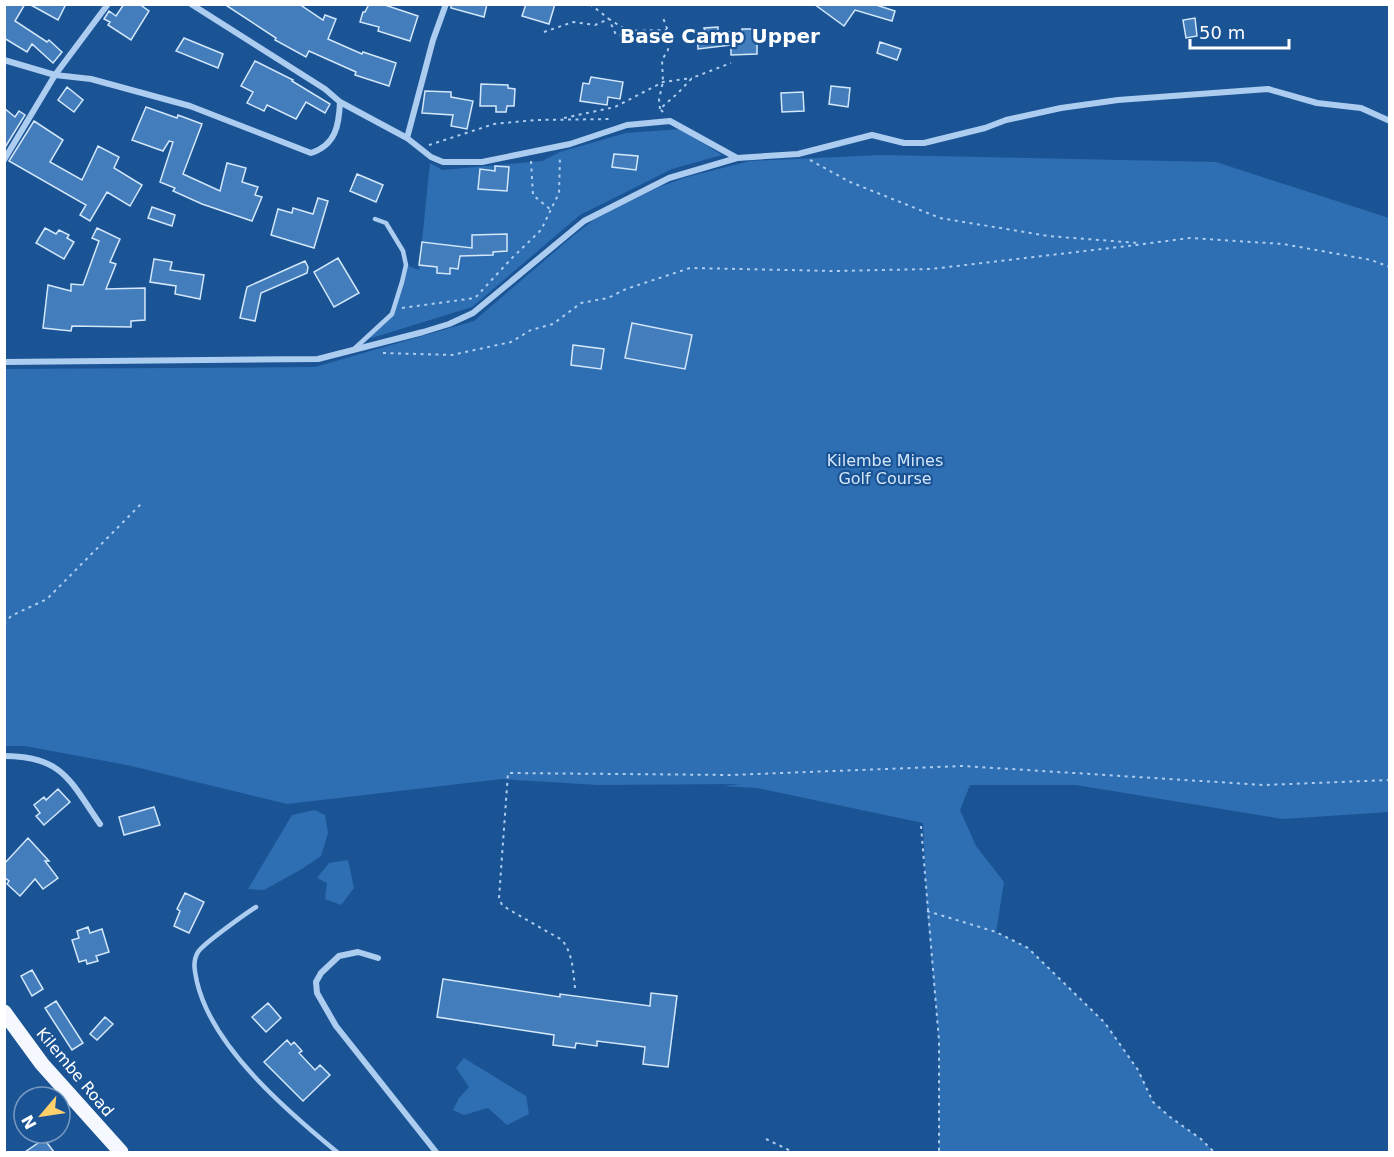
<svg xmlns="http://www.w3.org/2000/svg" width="1394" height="1157" viewBox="0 0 1394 1157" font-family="'DejaVu Sans',sans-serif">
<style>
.green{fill:#2e6eb3}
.building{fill:#447dbc;stroke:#d3e7fb;stroke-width:1.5}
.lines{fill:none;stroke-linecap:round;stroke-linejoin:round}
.path{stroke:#adcdf0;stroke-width:2;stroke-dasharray:3 4.5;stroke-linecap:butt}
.lane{stroke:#adcdf0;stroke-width:4.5}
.street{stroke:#adcdf0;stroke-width:6}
.primary{stroke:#f5f9ff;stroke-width:15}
.labels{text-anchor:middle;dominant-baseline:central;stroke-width:4.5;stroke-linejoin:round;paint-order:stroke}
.park-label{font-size:16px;fill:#d3e7fb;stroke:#1b5495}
.street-label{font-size:16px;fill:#fff;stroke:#1b5495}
.quarter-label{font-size:20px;font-weight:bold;fill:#fff;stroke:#1b5495}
</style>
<rect width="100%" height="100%" fill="#1b5495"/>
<path class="green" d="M681,129l41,26 -50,14 -92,46 -108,92 -110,34 32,-32 12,-44 13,5 11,-107 12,7 100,-9 18,-9 66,-19z
M881,155l335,7 173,56v594l-106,7 -207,-34h-106l-10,25 16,36 28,36 -8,50 32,16 77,75 33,47 15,32 17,15 31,22 13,13h-275v-111l-12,-130 -4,-88 -166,-35 -34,-2 18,-2 -143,1 -96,-6 -215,25 -160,-39 -102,-19h-20l-1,-377 311,-2 159,-46 100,-86 21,-16 64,-32 28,-10 63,-16z
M315,810l10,5 3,18 -7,23 -19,13 -38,21 -16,-1 44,-74z
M348,860l6,28 -13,17 -16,-6 2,-16 -10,-5 12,-15z
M464,1058l62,38 3,18 -22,11 -19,-17 -24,7 -11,-5 6,-12 10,-11 -13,-19z"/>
<path class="building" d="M4,4h21l-10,17 32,21 2,-2 13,12 -9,11 -21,-19 -5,8 -23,-14z
M29,4h37l-8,16z
M124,4h15l10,7 -18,29 -23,-15 2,-3 -6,-3 5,-8 7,5z
M224,4h75l24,16 2,-5 11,4 -8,20 34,15 1,-2 33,11 -7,23 -34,-11 1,-3 -47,-21 -3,6 -31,-17 1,-2z
M369,4h13l36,12 -8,25 -32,-10 1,-4 -19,-5 3,-10h2z
M451,4h36l-3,13 -33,-9z
M526,4h29l-6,20 -27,-8z
M814,4h59l22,7 -3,10 -37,-11 -11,16z
M1195,18l2,18 -11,2 -3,-18z
M718,27v5h24v-3h15v25l-26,1v-10l-33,4 -1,-16 8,-1 -1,-4z
M184,38l39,16 -5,14 -42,-17z
M880,42l21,7 -4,11 -20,-7z
M255,61l38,19 -1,1 38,23 -5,9 -19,-11 -10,17 -29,-14 -3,6 -17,-8 6,-11 -12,-6z
M591,77l32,5 -3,17 -12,-2 -1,8 -27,-4 3,-18 6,1z
M481,84l27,1v3l7,1 -1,17h-7l-1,6h-10v-6h-16z
M831,86l19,2 -2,19 -19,-3z
M67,87l16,13 -9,12 -16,-12z
M425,91l26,1v5l22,4 -6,28 -16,-3 2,-11 -31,-2z
M803,92l1,19 -22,1 -1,-19z
M146,107l31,11 1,-3 24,9 -19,50 37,17 7,-28 19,5 -4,14 16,5 -3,8 7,2 -10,24 -50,-17 -29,-13 2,-3 -15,-6 13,-40 -4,-1 -6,10 -31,-11z
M4,108l11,9 4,-6 6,4 -21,34z
M34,121l29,19 -13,22 32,18 16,-34 21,11 -5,11 28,17 -12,21 -23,-14 -17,29 -10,-6 6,-10 -77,-44z
M614,154l24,2 -2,14 -24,-3z
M495,166l14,1 -2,24 -29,-2 2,-20 15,2z
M357,174l26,11 -7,17 -26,-11z
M318,198l10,3 -14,47 -43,-13 7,-26 14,4 1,-5 20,6z
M152,207l23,8 -3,11 -24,-8z
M45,228l11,6 3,-4 10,5 -2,3 7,4 -10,17 -28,-16z
M97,228l23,11 -10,23 6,2 -10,25 39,-1v32l-14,1v6l-59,-1 -1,5 -28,-3 5,-43 23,6v-7l12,1 16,-44 -7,-3z
M507,234v17l-14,1v3l-33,1 -2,13 -8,-1v6l-13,-1v-6l-18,-2 3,-23 50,6v-13z
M338,258l21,35 -25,14 -20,-35z
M154,259l18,3 -2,8 34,5 -4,24 -25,-5 1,-8 -26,-4z
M305,261l3,6 -1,6 -46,20 -6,28 -15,-3 7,-31z
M632,323l60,12 -7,34 -60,-11z
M573,345l31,4 -3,20 -30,-4z
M58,789l12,13 -26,23 -8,-9 4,-3 -6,-8 10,-8 2,3z
M154,807l6,18 -36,10 -5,-18z
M28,838l21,23h-4l13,17 -15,11 -8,-10 -15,17 -13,-12 2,-3 -5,-4v-13z
M185,893l19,9 -15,31 -15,-7 6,-15 -3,-2z
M88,927l2,6 12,-4 7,23 -13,4 2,5 -11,3 -1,-4 -7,2 -7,-22 7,-2 -2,-7z
M32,970l11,19 -11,7 -11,-20z
M443,979l117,18v-3l90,12 1,-13 26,3 -9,71 -25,-3 2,-17 -48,-6v5l-21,-3 -1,5 -22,-3 1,-10 -117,-18z
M56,1001l27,42 -11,7 -27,-42z
M268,1003l13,15 -15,14 -14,-15z
M105,1017l8,7 -16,16 -7,-6z
M287,1040l4,5 3,-3 8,9 -3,2 16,17 5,-5 10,10 -27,26 -39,-39z
M44,1139l10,13h-29z"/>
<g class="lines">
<path class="path" d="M590,4l19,15 7,16 52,5
M544,32l29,-10 22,3 14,-6 19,12 39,-1
M660,109l-1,-10 4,-17 -1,-22 6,-10 1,-16 -7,-19
M663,112l-3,-3 18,-16 14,-15 39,-15
M564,118l51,-11 48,-25 29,-4
M429,145l65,-21 41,-4 77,-1
M810,160l40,22 90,36 108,18 90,7
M531,161l2,34 18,15
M1143,244l47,-6 93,6 88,16 19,7
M402,308l73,-10 36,-39 30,-29 18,-37 1,-37
M383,353l69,2 59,-13 20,-12 22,-6 28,-21 27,-5 18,-9 64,-21 145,3 96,-2 214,-25
M4,624l7,-8 36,-17 94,-95
M921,826l18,215v111
M927,911l69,21 32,16 77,75 33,47 15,32 17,15 31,22 13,13
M575,988c-2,-17 -2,-34 -13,-48l-54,-31 -6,-4 -3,-7 9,-125 222,2 233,-9 301,19 126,-5
M766,1139l27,13"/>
<path class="lane" d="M353,350l39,-36 10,-32 4,-17 -3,-14 -17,-28 -11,-4
M256,907c-11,7 -53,37 -58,45 -6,10 -3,20 -1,30 15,65 90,129 140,170"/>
<path class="street" d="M4,60l51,15 36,4 99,27 121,47c25,-8 28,-28 29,-51l-15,-13 -134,-85
M340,102l67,36 24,19 12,5h39l88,-18 57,-19 43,-4 67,37
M407,138l26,-98 13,-36
M4,160l51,-85 53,-71
M4,362l314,-3 105,-27 26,-8 24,-11 111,-92 85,-43 68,-20 61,-4 74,-19 32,8h20l61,-15 21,-8 55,-12 57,-8 150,-11 49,14 44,5 29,13
M4,756c59,0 66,25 96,68
M378,958l-20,-6 -19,4 -18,17 -5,9 1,11 19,33 100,126"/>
<path class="primary" d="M4,1012l38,52 79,88"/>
</g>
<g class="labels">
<g class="park-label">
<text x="885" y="460">Kilembe Mines<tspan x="885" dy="18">Golf Course</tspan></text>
</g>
<g class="street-label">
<text transform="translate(75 1072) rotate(50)">Kilembe Road</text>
</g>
<g class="quarter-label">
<text x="720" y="36">Base Camp Upper</text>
</g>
</g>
<rect width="1394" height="1157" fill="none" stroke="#ffffff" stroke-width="12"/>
<g transform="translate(42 1115) rotate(241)"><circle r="28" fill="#1b5495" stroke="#7698bf" stroke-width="1.5"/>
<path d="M0-4.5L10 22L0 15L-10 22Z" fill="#ffd06b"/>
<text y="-9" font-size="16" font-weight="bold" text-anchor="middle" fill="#ffffff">N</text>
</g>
<path d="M1190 39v9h99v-9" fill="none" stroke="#ffffff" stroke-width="3"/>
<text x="1199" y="39" font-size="18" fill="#ffffff" stroke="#1b5495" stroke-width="4.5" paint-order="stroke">50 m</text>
</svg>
